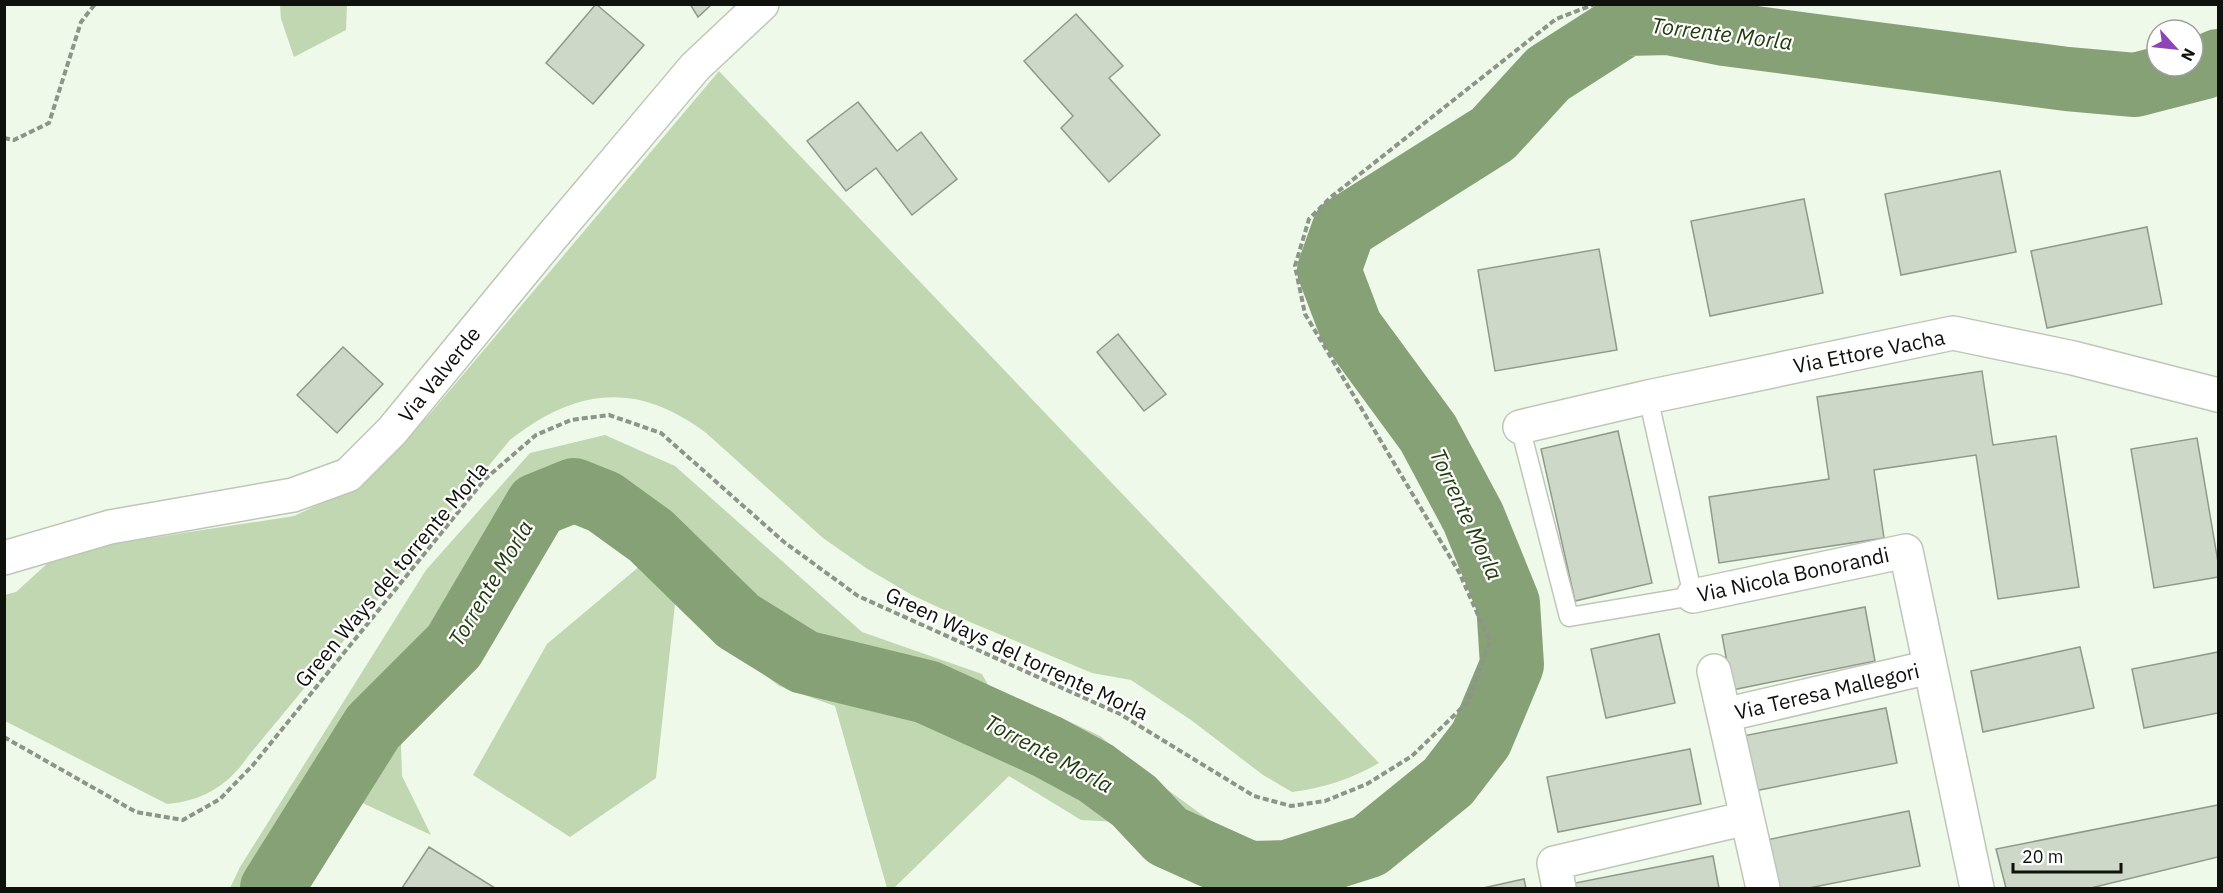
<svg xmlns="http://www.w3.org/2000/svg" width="2223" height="893" viewBox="0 0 2223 893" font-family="'IBM Plex Sans',sans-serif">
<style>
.green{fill:#c0d7b1}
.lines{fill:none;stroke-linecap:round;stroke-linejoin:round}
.river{stroke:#87a177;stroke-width:64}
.building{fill:#ced8c8;stroke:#90998b;stroke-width:1.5}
.service-casing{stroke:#bdc7b7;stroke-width:21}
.minor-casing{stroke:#bdc7b7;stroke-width:36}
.path{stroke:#8d9489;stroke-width:4;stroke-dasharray:6 3;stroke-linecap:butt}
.service{stroke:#fff;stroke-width:18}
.minor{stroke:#fff;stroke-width:33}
.labels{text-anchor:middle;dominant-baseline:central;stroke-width:4.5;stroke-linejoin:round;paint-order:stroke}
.street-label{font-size:21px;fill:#0e110c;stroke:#fff}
.water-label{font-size:22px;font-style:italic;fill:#233c0e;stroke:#fff}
</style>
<rect width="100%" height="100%" fill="#eff9e9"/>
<path class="green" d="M280,5h67l-1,25 -52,27 -13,-38z
M719,71l660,692c-28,16 -55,25 -87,29l-29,-17 -72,-55 -60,-40 -39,-7 -122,-51 -58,-27 -46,-27 -43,-30 -118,-106c-69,-51 -129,-44 -195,8l-261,315c-20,30 -46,46 -82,49l-162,-83 -1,-126 12,-3 44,-40 234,-36 66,-31 69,-70z
M605,435l70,31 187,166 120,42 15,27 48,9 55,26 54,44 65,47 -138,-7 -72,-44 -115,112h-7l-52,-182 -56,-20 -58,-44 -49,-105 -55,-41 -39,-18 -20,3 -17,7 -23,32 -10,21 -3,37 -30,54 -47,53 -27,60 1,31 29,59 -75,-35 -58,88h-68l10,-21 186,-297 104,-117z
M641,565l35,30 -20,183 -86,59 -97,-62 74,-131z"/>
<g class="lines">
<path class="river" d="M272,888l101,-161 81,-81 83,-141 37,-15 30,12 47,34 87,85 66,41 123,30 121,55 48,26 38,28 33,35 82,37 38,-1 82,-26 79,-64 33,-43 31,-74 -4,-62 -35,-86 -45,-84 -77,-105 -22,-58 15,-42 149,-94 55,-60 78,-50 43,-1 56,11 342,45 68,6 70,-18 13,-6"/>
</g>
<path class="building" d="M596,4l48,41 -51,59 -47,-41z
M690,4h22l-14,13z
M1076,14l47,52 -14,12 51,57 -51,47 -48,-54 12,-12 -49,-55z
M858,102l39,49 24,-19 36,47 -45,36 -36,-47 -30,23 -39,-50z
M2000,171l16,81 -115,23 -16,-81z
M1804,199l19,94 -113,23 -19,-95z
M2147,227l15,77 -115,24 -16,-77z
M1599,249l18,101 -122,21 -17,-101z
M1118,334l48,60 -22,17 -47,-59z
M343,347l40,37 -46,49 -40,-38z
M1982,371l11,74 63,-9 23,151 -81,12 -22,-144 -102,15 10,68 -165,25 -10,-66 120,-18 -12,-82z
M1618,431l34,152 -77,18 -34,-152z
M2197,438l21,124v15l-64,11 -23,-139z
M1865,607l10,54 -143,29 -10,-55z
M1659,634l16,69 -69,15 -15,-69z
M2080,647l14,61 -111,24 -12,-61z
M2218,652v61l-74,15 -12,-59z
M1886,708l11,55 -143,28 -11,-55z
M1690,749l11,55 -143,28 -11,-55z
M2218,805v52l-127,31h-85l-10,-39z
M1909,811l11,55 -111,22h-33l-10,-48z
M429,847l66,41h-93z
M1713,856l6,32h-148l-1,-4z
M1524,879l2,9h-43z"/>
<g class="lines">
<g class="service-casing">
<path id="service" d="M1520,427l49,190 124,-21 -45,-199"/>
</g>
<g class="minor-casing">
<path id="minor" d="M1520,427l128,-30 305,-64 120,25 145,37
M4,558l106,-31 183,-32 55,-20 44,-44 157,-191 146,-173 67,-63
M1693,596l213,-45 71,337
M1714,671l49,217
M1724,715l206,-48
M1559,888l-5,-25 193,-45"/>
</g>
<path class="path" d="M4,138l10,2 35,-17 32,-101 14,-18
M4,737l132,75 47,8 37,-21 33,-34 232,-286 51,-44 35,-15 38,-5 52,18 123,109 74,54 262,118 134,82 37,10 34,-5 42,-17 45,-28 56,-54 22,-60 -31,-70 -154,-258 -10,-48 14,-47 22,-22 225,-178 39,-15"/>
<use href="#service" class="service"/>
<use href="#minor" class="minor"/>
</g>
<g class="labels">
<g class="street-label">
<text transform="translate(1869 351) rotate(-11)">Via Ettore Vacha</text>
<text transform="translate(439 374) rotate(-51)">Via Valverde</text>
<text transform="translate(391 574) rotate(-50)">Green Ways del torrente Morla</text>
<text transform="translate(1793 574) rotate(-12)">Via Nicola Bonorandi</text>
<text transform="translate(1017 653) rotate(25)">Green Ways del torrente Morla</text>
<text transform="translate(1827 691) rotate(-13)">Via Teresa Mallegori</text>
</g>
<g class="water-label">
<text transform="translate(1722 33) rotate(7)">Torrente Morla</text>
<text transform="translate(1467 514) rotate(65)">Torrente Morla</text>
<text transform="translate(490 583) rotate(-59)">Torrente Morla</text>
<text transform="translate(1049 753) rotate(28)">Torrente Morla</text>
</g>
</g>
<rect width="2223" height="893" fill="none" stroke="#0e110c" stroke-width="12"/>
<g transform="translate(2175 48) rotate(117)"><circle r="28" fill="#ffffff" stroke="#9fa09e" stroke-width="1.5"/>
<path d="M0-4.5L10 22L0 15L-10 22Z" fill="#9043b4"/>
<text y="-9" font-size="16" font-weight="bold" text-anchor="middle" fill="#0e110c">N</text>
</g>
<path d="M2013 863v9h108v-9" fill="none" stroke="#0e110c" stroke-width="3"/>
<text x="2022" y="863" font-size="18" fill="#0e110c" stroke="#ffffff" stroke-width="4.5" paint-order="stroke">20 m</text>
</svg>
